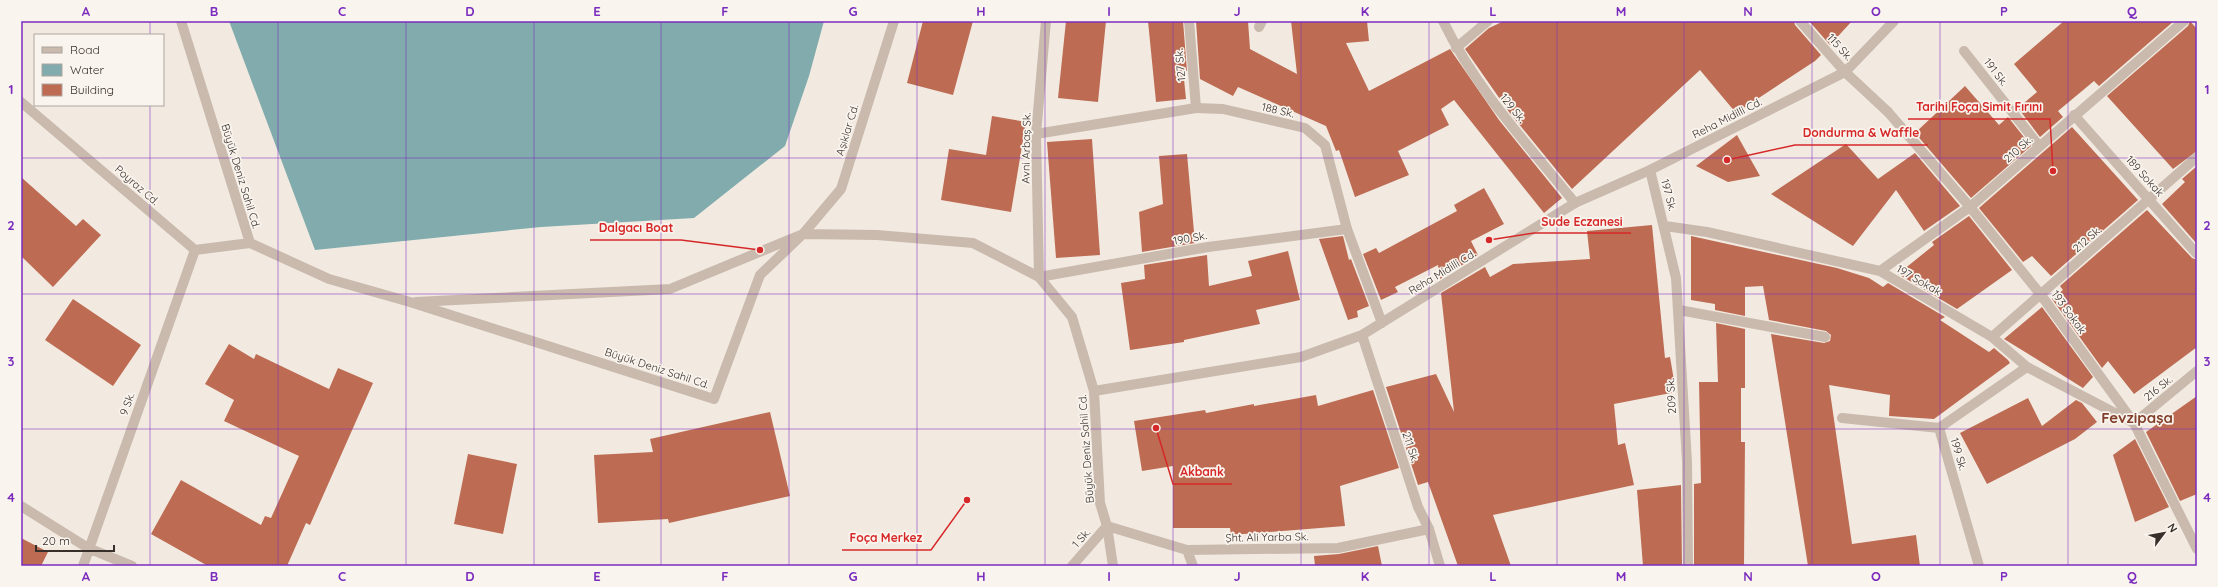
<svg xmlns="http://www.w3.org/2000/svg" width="2218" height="587" viewBox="0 0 2218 587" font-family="Quicksand,sans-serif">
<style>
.water{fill:#81abad}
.building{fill:#bd6c53}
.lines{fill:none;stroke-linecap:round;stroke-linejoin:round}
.pedestrian{stroke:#c9baad;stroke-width:10}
.minor{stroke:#c9baad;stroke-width:10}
.tertiary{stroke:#c9baad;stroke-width:10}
.grid{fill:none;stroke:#7b2cbf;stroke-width:1;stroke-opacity:0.55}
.labels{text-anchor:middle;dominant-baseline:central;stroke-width:3.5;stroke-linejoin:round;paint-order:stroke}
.street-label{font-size:11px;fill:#382f2b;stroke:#f9f4ed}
.district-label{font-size:15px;font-weight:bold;fill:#813e2a;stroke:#f9f4ed}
.leader{fill:none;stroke:#d62828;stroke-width:1.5}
.callout-dot{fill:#d62828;stroke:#f9f4ed;stroke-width:1.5}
.callout-label{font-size:12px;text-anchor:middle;font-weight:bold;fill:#d62828;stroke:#f9f4ed;stroke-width:3.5;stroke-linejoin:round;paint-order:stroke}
.neatline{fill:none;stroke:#7b2cbf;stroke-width:1.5}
.grid-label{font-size:13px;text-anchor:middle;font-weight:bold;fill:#7b2cbf}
</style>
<rect width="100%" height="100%" fill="#f2eae1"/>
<path class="water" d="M229,21h595l-15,55 -24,70 -91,72 -153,9 -226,23z"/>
<path class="building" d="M923,21h50l-20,74 -46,-12z
M1066,21h40l-8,81 -40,-4z
M1148,21h35l4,50 -4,-2 3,30 -30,3z
M1196,21h52l2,28 47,25 -6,-53h76l2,20 -23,2 23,48 81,-42 49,71 63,78 -18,15 -90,-113 -13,9 8,16 -51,26 11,24 -54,22 -16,-47 -3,1 -10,-25 -88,-39 -5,9 -33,-17z
M1504,21h290l1,4 26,30 -6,6 -79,52 -36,-43 -128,119 -63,-77 -44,-63 24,-21z
M1809,21h43l-22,24z
M2064,21h110l-75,65 -5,-5 -36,30 5,6 -23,20 -22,-29 19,-16 -23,-28z
M2190,21l7,8v122l-24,18 -66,-73 81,-70z
M1965,86l34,39 9,-8 23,29 -60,52 -56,-65z
M992,116l34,6 -15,90 -70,-12 8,-51 37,6z
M2072,127l66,73 -87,76 -19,-20 -9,6 -44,-54z
M1737,135l23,41 -32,6 -32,-16z
M1092,139l8,116 -44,3 -9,-116z
M1846,144l32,35 37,-26 45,53 -36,25 -28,-41 -43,56 -82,-52z
M1187,154l8,89 -53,9 -3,-40 24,-8 -4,-48z
M2197,166v78l-35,-40 23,-22 -3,-3z
M21,177l55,49 7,-7 18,16 -48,52 -32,-31z
M1484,188l20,36 -33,17 7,14 -38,24 -2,-14 -43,22 3,5 -17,8 -18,-46 13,-6 3,5 78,-42 -3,-6z
M2147,210l45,48 5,2v87l-63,47 -26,-33 -6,7 -50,-69 11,-9 -3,-4z
M1969,216l43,54 -55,39 -59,-35 36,-29 -2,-3z
M1652,225l13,133 5,-1 6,35 -62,12 4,41 7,-2 9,42 -141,30 18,51h-53l-30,-84 -10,3 -32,-98 50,-13 18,38 -13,-119 44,-26 5,10 23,-13 77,-5 -3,-28z
M1343,236l6,24 2,-1 18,47 -12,5 1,6 -10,3 -29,-81z
M1691,236l146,32 32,10 14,9 5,-4 57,34 -5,3 49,32 5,-4 14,12 2,3 -76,56 -45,-3 1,-21 -61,-10 23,159 64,-9 4,31h-112l-37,-232 53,9 6,-2 1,-6 -5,-4 -57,-11 -6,-34 -18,1v29l-30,-6v-6l-24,-4z
M1288,251l12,49 -44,10 4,14 -76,16v2l-54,8 -9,-67 24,-4 -1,-14 63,-10 2,31 43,-10 -4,-15z
M73,299l68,46 -28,41 -68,-46z
M2042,307l51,70 -10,11 -79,-49z
M1716,323l29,6v59h-4v54h4l-1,124h-50v-82l7,-1 -2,-101h19z
M229,344l25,15 2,-5 73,35 9,-21 35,15 -63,142 -4,-2 -19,43h-79l-57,-32 30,-54 80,45 4,-9 6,2 28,-62 -75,-35 10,-21 -29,-16z
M1373,390l26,78 -59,18 5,40 -114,9 -1,-7h-57v-62l-31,5 -8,-50 71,-11 1,3 48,-9v2l62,-11 2,11z
M2197,396v98l-17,7 -34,-69z
M2028,398l14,28 34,-26 6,3 15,19 -22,17 -88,45 -27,-51z
M770,412l20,84 -121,27 -1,-4 -70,4 -4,-68 59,-3 -3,-13z
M2135,439l34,68 -34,15 -22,-67z
M468,454l49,10 -14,70 -49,-10z
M1681,485l1,81h-39l-6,-76z
M21,538l27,14 -7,14h-20z
M1378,546l4,20h-67l-1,-10 25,-2z"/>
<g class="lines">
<path class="pedestrian" d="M1845,72l43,40
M1196,108l27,1 82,19 20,17 22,84 35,94
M1362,335l56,172 11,22
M1094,391l207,-34 61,-22 213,-132 75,-33 195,-98 49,-51"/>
<path class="minor" d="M1046,21l-10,113 3,143 169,-30 139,-18
M1443,21c33,68 85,124 132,182
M1800,21l45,51
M1259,27l3,-6
M1456,48l32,-27
M1964,51l75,95
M1888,112l82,95 71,88 93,128 63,126
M2074,115l123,139
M1036,134l160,-26 -7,-87
M1650,170l26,108 11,184 1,104
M1665,226l42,6 173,39 112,66 35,30 107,56 63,-52
M1880,271l90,-64 214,-186
M1679,310l146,27
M1992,337l205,-180
M1842,418l97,10
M21,506l67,42 44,18
M1187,550l6,16
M83,566l112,-316
M1072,566l35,-40 80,24 151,-2 91,-19 11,37
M1979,566l-40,-138 88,-61"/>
<path class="tertiary" d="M181,21l69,222 79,36 81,23 304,97 46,-124 43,-41 38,-45 53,-168
M21,102l174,148 55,-7
M416,302l254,-13 133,-55 74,1 96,8 66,34 33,40 22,74 6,112 7,23 6,40"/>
</g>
<path class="grid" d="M150,21v14M278,21v545M406,21v545M534,21v545M661,21v545M789,21v545M917,21v545M1045,21v545M1173,21v545M1301,21v545M1429,21v545M1557,21v545M1684,21v545M1812,21v545M1940,21v545M2068,21v545M150,105v461M21,158h2176M21,294h2176M21,429h2176"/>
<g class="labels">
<g class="street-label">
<text transform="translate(1840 47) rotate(48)">115 Sk.</text>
<text transform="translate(1180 65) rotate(-95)">127 Sk.</text>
<text transform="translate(1996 72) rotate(52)">191 Sk.</text>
<text transform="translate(1513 108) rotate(51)">129 Sk.</text>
<text transform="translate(1278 110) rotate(13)">188 Sk.</text>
<text transform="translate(1727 118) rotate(-27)">Reha Midilli Cd.</text>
<text transform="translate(847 130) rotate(-73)">Aşıklar Cd.</text>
<text transform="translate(1026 148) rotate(-89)">Avni Arbaş Sk.</text>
<text transform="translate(2018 149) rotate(-42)">210 Sk.</text>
<text transform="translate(241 176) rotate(73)">Büyük Deniz Sahil Cd.</text>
<text transform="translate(2145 176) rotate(48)">189 Sokak</text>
<text transform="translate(137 185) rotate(41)">Poyraz Cd.</text>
<text transform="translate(1669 195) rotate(75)">197 Sk.</text>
<text transform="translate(1190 238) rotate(-10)">190 Sk.</text>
<text transform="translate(2087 239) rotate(-41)">212 Sk.</text>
<text transform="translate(1442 272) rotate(-31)">Reha Midilli Cd.</text>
<text transform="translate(1919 280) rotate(30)">197 Sokak</text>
<text transform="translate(2069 312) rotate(54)">193 Sokak</text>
<text transform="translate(657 368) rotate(18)">Büyük Deniz Sahil Cd.</text>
<text transform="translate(2158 388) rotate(-39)">216 Sk.</text>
<text transform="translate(1671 396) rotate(-93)">209 Sk.</text>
<text transform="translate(127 404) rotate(-70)">9 Sk.</text>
<text transform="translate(1411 447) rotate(72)">211 Sk.</text>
<text transform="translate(1086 449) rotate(-94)">Büyük Deniz Sahil Cd.</text>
<text transform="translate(1959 454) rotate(74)">199 Sk.</text>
<text transform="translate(1267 537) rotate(-1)">Şht. Ali Yarba Sk.</text>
<text transform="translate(1081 538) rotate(-48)">1 Sk.</text>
</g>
<g class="district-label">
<text x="2137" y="417">Fevzipaşa</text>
</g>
</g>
<path class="leader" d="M2053 171L2050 119H1908M1727 160L1795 145H1928M1489 240L1534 233H1631M760 250L681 240H590M1156 428L1173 484H1232M967 500L931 550H842"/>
<g class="callout-dot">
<circle cx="2053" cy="171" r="4"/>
<circle cx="1727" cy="160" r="4"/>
<circle cx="1489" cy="240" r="4"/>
<circle cx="760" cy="250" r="4"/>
<circle cx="1156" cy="428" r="4"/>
<circle cx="967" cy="500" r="4"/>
</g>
<g class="callout-label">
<text x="1979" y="111">Tarihi Foça Simit Fırını</text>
<text x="1861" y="137">Dondurma &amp; Waffle</text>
<text x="1582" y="226">Sude Eczanesi</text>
<text x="636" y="232">Dalgacı Boat</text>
<text x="1202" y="476">Akbank</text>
<text x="886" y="542">Foça Merkez</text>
</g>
<rect width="2218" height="587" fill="none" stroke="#f9f4ed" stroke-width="44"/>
<rect x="34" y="34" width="130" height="72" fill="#f9f4ed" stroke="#aca59f"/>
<rect x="42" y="47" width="20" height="6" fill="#c9baad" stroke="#aca59f"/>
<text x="70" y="54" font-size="12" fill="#382f2b">Road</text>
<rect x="42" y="64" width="20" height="12" fill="#81abad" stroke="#aca59f"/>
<text x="70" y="74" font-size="12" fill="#382f2b">Water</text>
<rect x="42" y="84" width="20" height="12" fill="#bd6c53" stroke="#aca59f"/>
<text x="70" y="94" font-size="12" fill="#382f2b">Building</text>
<g transform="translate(2164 533) rotate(58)" stroke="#f9f4ed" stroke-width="3" paint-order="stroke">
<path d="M0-3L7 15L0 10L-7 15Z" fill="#382f2b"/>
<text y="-6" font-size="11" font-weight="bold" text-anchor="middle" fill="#382f2b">N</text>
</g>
<path d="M36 545v6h78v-6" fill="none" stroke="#382f2b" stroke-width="2"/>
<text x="42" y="545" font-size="12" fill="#382f2b" stroke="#f9f4ed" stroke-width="3" paint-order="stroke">20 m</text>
<rect x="22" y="22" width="2174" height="543" class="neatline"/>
<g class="grid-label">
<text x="86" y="16">A</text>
<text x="214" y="16">B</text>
<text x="342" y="16">C</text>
<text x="470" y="16">D</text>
<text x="597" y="16">E</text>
<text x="725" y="16">F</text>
<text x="853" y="16">G</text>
<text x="981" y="16">H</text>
<text x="1109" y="16">I</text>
<text x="1237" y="16">J</text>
<text x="1365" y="16">K</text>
<text x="1493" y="16">L</text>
<text x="1621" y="16">M</text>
<text x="1748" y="16">N</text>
<text x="1876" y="16">O</text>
<text x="2004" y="16">P</text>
<text x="2132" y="16">Q</text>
<text x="11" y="94">1</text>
<text x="2207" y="94">1</text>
<text x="11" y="230">2</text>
<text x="2207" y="230">2</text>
<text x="11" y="366">3</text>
<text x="2207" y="366">3</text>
<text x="11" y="502">4</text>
<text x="2207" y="502">4</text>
<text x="86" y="581">A</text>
<text x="214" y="581">B</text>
<text x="342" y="581">C</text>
<text x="470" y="581">D</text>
<text x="597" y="581">E</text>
<text x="725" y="581">F</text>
<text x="853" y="581">G</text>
<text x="981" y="581">H</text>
<text x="1109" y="581">I</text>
<text x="1237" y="581">J</text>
<text x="1365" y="581">K</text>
<text x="1493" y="581">L</text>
<text x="1621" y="581">M</text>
<text x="1748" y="581">N</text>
<text x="1876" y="581">O</text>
<text x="2004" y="581">P</text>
<text x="2132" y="581">Q</text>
</g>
</svg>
